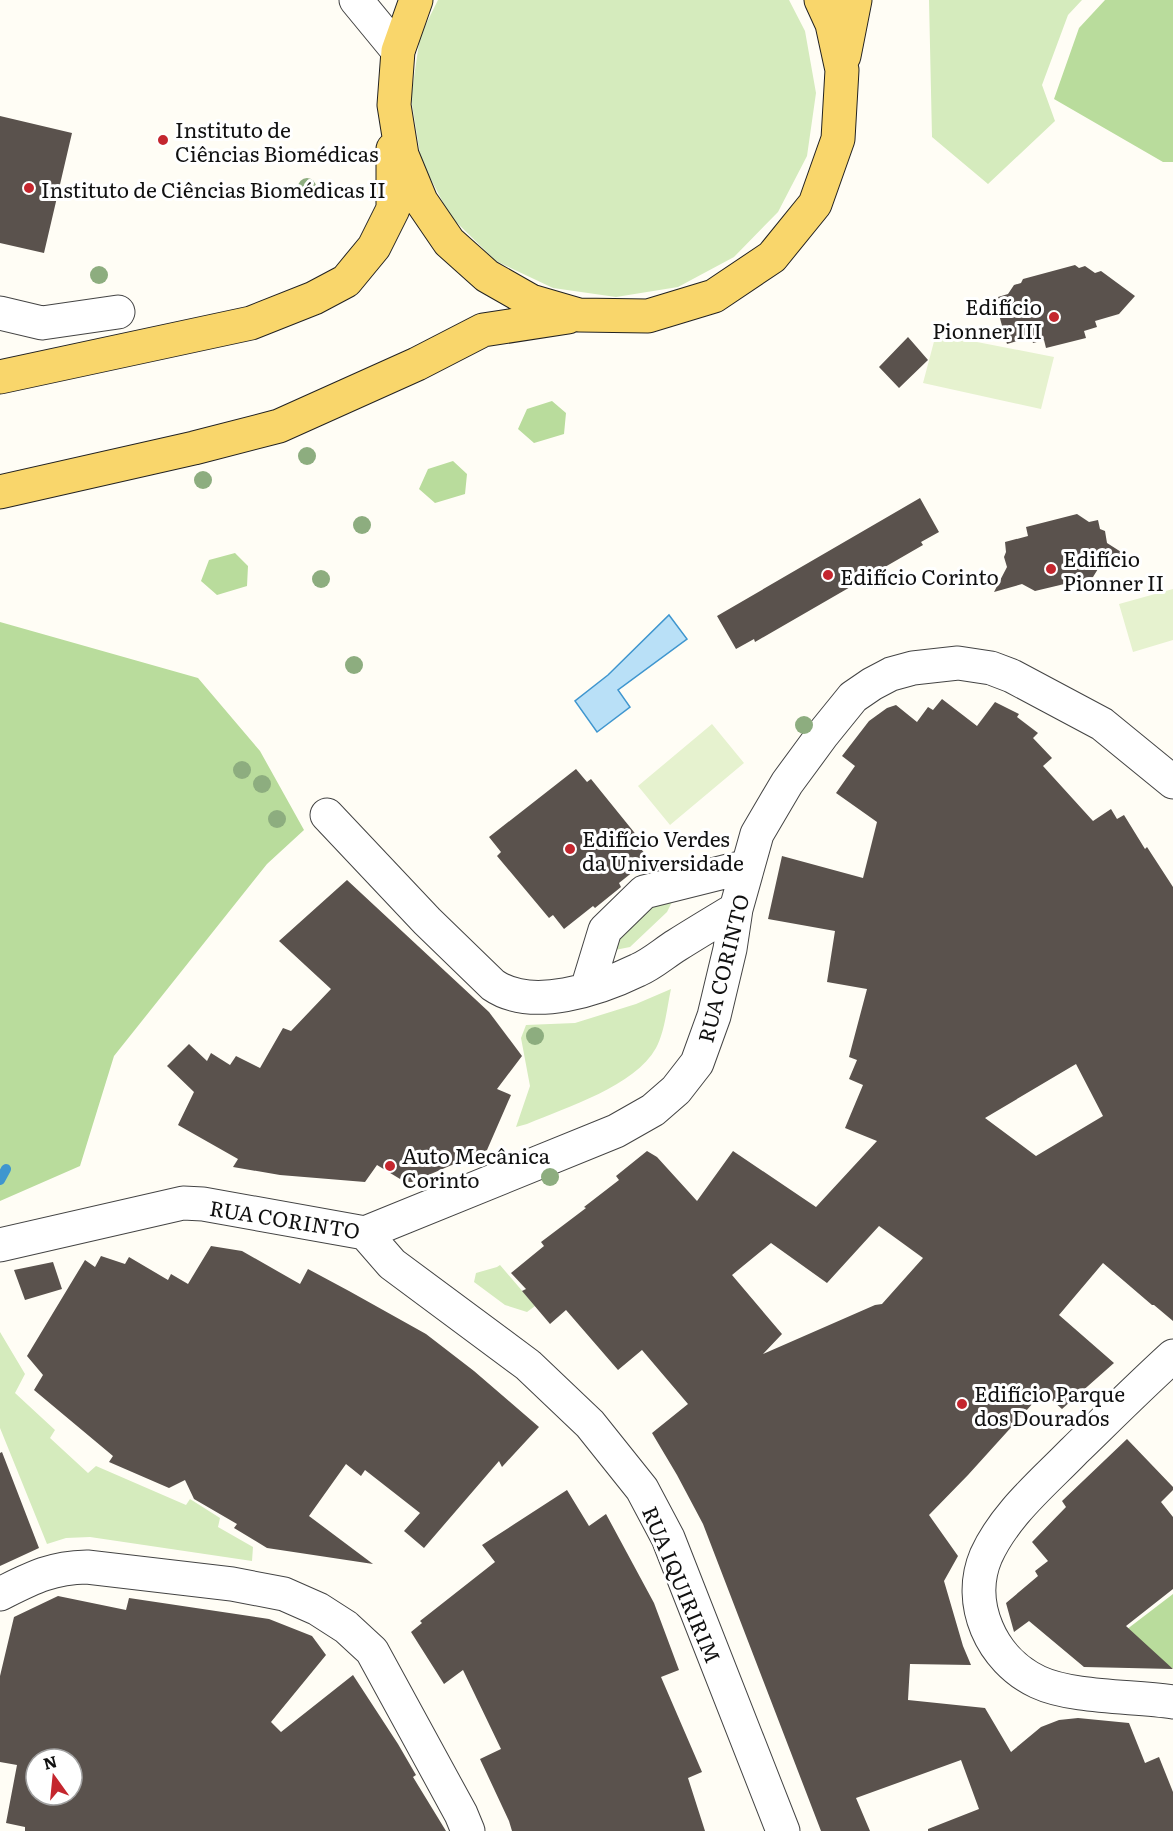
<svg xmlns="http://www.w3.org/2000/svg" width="1173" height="1831" viewBox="0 0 1173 1831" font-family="Literata,serif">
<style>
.green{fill:#d5ebbd}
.forest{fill:#b9dc9c}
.pitch{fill:#e6f2cf}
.water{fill:#b9e0f7;stroke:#3f96cf;stroke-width:1.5}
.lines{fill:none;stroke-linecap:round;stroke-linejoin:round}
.stream{stroke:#3f96cf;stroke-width:10}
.building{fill:#5a524d;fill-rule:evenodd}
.minor-casing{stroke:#444;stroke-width:35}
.major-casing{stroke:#222;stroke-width:35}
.minor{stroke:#fff;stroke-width:33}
.major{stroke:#f9d66b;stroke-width:33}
.tree{fill:#8dad7f}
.poi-dot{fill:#c4262e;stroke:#fff;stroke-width:2}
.labels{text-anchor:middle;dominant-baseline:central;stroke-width:6;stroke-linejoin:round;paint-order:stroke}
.poi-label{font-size:21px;fill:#111;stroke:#fff;text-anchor:start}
.street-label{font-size:21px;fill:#111;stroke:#fff}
</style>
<rect width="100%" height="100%" fill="#fffdf5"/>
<path class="green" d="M438,0h351l16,31 11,62 -9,63 -29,56 -44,45 -56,30 -62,10 -63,-9 -57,-27 -46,-45 -29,-56 -10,-62 9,-62z
M929,0h153l-14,15 -26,70 13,36 -67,63 -56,-47z
M677,892l-10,20 -37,35 -20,4 8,-24z
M671,989c-4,18 -6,42 -15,59 -21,38 -89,59 -129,76l-11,3 14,-41 -9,-48 5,-13 49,-2 61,-19z
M500,1265l35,41 -8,6 -22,-7 -31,-23 2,-9 21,-6z
M0,1332l25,42 -10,19 40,37 -5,8 38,35 8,-7 90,39 4,-6 30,19 -2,9 35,20 -1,14 -162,-24 -24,1 -19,6 -47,-116z"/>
<path class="forest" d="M1105,0h68v162h-10l-109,-63 25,-71z
M552,401l14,12 -2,21 -30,9 -16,-14 9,-20z
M453,461l14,13 -2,20 -30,9 -16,-14 9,-20z
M235,553l13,13 -1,20 -30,9 -16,-14 8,-21z
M0,622l198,56 62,73 44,79 -37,34 -153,192 -34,110 -80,35z
M1173,1594v74l-85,-9z"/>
<path class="pitch" d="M936,334l118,23 -13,52 -118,-26z
M1173,589v51l-40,12 -14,-48z
M712,724l32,39 -74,62 -32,-39z"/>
<path class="water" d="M669,615l18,24 -69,51 12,17 -33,25 -22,-31 33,-26z"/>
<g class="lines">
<path class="stream" d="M0,1180l6,-11"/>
</g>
<path class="building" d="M0,116l72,17 -28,120 -44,-10z
M1075,265l4,3 6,-2 10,7 6,-2 34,25 -16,18 -24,7 2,6 -13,4 2,7 -40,10 -2,-8 -11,3 -2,-6 -24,7 -9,-33 3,-5 -3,-9 10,-3 6,-9 7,-2 2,-4z
M908,337l20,23 -29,28 -20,-21z
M920,498l19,34 -18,10 2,3 -168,97 -1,-3 -18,10 -19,-33z
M1077,514l12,8 9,-2 2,9 5,2 2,12 22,14 -28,7 -8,13 -37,9 -21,5 -13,-7 -28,8 13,-25 -3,-10 2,-5 -1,-10 23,-6 -2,-9z
M942,699l35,27 18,-24 24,12 -2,3 21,16 -5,5 19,20 -9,8 50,55 18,-12 6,10 7,-4 21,34 2,-2 26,40v434l-19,-16h-2l-49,-42 -44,52 55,48 -52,46 -19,-17 -75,83 -39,40 29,41 -14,25 19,65 8,19 -61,-1 -2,36 77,8 26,44 30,-25 18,-7 19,-2 51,5 16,40 14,-6 14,35v39h-245v-2l51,-20 -18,-49 -105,38 14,33h-49l-118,-307 -26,-49 -25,-42 36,-29 -46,-54 -24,20 -52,-60 -16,14 -28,-33 4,-2 -15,-16 33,-27 -3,-4 45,-34 -2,-1 35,-27 -3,-4 31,-25 10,6 40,44 36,-50 83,56 61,-66 -32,-13 18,-43 -14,-6 8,-19 -8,-3 18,-68 -40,-7 8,-51 -67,-12 14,-63 81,22 14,-56 -41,-29 19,-27 -13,-10 27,-35 18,-13 9,-3 21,17 11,-15 5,3zM1076,1064l27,52 -67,40 -51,-38zM879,1226l44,32 -41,46 -7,1 -112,49 19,-20 -50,-59 39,-32 56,40z
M576,769l11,13 4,-3 51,63 -4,3 11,14 -30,24 2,4 -26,21 -2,-2 -29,23 -11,-14 -4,3 -52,-62 4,-4 -12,-15z
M347,880l142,132 33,44 -25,33 14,6 -24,55 -75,32h-7l-28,-17 -12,17 -85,-7 -47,-8 5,-8 -60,-34 16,-33 -27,-26 22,-22 18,17 4,-8 19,12 6,-9 24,12 23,-40 8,3 40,-42 -52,-48z
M211,1246l31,5 58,33 8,-15 41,22 77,43 48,37 65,56 -37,40 -3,-6 -75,87 -20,-17 16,-18 -55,-43 -4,6 -15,-12 -37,52 64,48 -106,-16 -33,-20 3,-4 -43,-25 -9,-19 -16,8 -60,-26 4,-6 -79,-66 9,-15 -16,-19 58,-96 10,7 6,-11 24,8 4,-7 39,23 3,-6 17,10z
M53,1262l9,27 -37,11 -11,-30z
M1127,1439l46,48v3l-12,12 12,15v72l-47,37 47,43 -89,-2 -55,-46 -15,11 -8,-29 32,-27 -3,-5 13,-10 -16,-19 34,-35 -4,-6z
M2,1452l37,96 -39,18v-113z
M567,1490l22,36 17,-12 48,89 25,67 -18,7 41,95 -14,6 17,53h-193l-3,-10 -29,-62 21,-10 -38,-79 -19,14 -33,-52 11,-9 -2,-2 75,-59 -13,-17z
M58,1596l68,14 3,-12 140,21 43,17 14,19 -55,67 10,10 72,-57 45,69 18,31 -3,2 33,54h-421v-4l-19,-4 11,-58 -17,-3v-86l14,-59zM36,1759h36v36h-36z"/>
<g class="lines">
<g class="minor-casing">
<path id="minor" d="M356,0l42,51
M0,313l42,10 76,-11
M327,815l100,106 66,64c39,27 106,4 145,-15 14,-6 26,-17 39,-25 19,-12 39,-24 59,-36
M587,989l18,-59 39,-38 104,-26
M365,1233l27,31 136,101 62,59 52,65 26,49 115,293
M0,1245l183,-42 20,1 162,29 251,-102 37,-21 23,-20 21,-27 17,-47 16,-67 6,-40 21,-75 30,-51 36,-49 30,-37 19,-13 19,-10 22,-6 45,-5 33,5 21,8 90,48 71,58
M1173,1356c-34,31 -66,63 -99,95 -31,32 -69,63 -88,105 -20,47 5,104 52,126 34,16 96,14 135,20
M0,1594c32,-16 50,-26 87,-27l145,17 52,10 34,15 28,18 26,24 89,163 7,17"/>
</g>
<g class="major-casing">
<path id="major" d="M416,0l-18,51 -4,54 8,50 19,46 28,41 38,34 44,25 48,14 69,1 66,-20 58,-39 43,-53 23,-65 4,-69 -10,-46 -11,-24
M844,56l11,-56
M0,377l251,-54 63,-25 32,-17 28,-34 19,-38v-60
M0,492l194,-44 85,-22 138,-62 66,-34 85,-13"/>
</g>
<use href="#minor" class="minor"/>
<use href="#major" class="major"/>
</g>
<g class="tree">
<circle cx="307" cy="187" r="9"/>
<circle cx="99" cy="275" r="9"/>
<circle cx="307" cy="456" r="9"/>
<circle cx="203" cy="480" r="9"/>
<circle cx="362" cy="525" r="9"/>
<circle cx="321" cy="579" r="9"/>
<circle cx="354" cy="665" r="9"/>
<circle cx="804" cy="725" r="9"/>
<circle cx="242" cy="770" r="9"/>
<circle cx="262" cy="784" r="9"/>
<circle cx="277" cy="819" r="9"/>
<circle cx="535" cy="1036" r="9"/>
<circle cx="550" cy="1177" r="9"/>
</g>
<g class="poi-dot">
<circle cx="163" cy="140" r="6"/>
<circle cx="29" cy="188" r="6"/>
<circle cx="1054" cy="317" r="6"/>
<circle cx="1051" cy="569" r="6"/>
<circle cx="828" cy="575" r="6"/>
<circle cx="570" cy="849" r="6"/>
<circle cx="390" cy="1166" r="6"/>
<circle cx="962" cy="1404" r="6"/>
</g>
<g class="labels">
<g class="poi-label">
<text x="175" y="128">Instituto de<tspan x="175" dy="24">Ciências Biomédicas</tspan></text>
<text x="41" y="188">Instituto de Ciências Biomédicas II</text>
<text x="1042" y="305" text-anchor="end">Edifício<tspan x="1042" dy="24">Pionner III</tspan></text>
<text x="1063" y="557">Edifício<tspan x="1063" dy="24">Pionner II</tspan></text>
<text x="840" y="575">Edifício Corinto</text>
<text x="582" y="837">Edifício Verdes<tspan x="582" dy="24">da Universidade</tspan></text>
<text x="402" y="1154">Auto Mecânica<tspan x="402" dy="24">Corinto</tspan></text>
<text x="974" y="1392">Edifício Parque<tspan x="974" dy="24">dos Dourados</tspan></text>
</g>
<g class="street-label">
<text transform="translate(722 968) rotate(-76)">RUA CORINTO</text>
<text transform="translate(285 1218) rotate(9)">RUA CORINTO</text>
<text transform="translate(683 1584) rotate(67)">RUA IQUIRIRIM</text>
</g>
</g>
<g transform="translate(54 1777) rotate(345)"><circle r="28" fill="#ffffff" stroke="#a0a0a0" stroke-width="1.5"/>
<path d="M0-4.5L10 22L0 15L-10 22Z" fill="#c4262e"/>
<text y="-9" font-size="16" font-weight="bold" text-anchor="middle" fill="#111111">N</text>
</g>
</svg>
